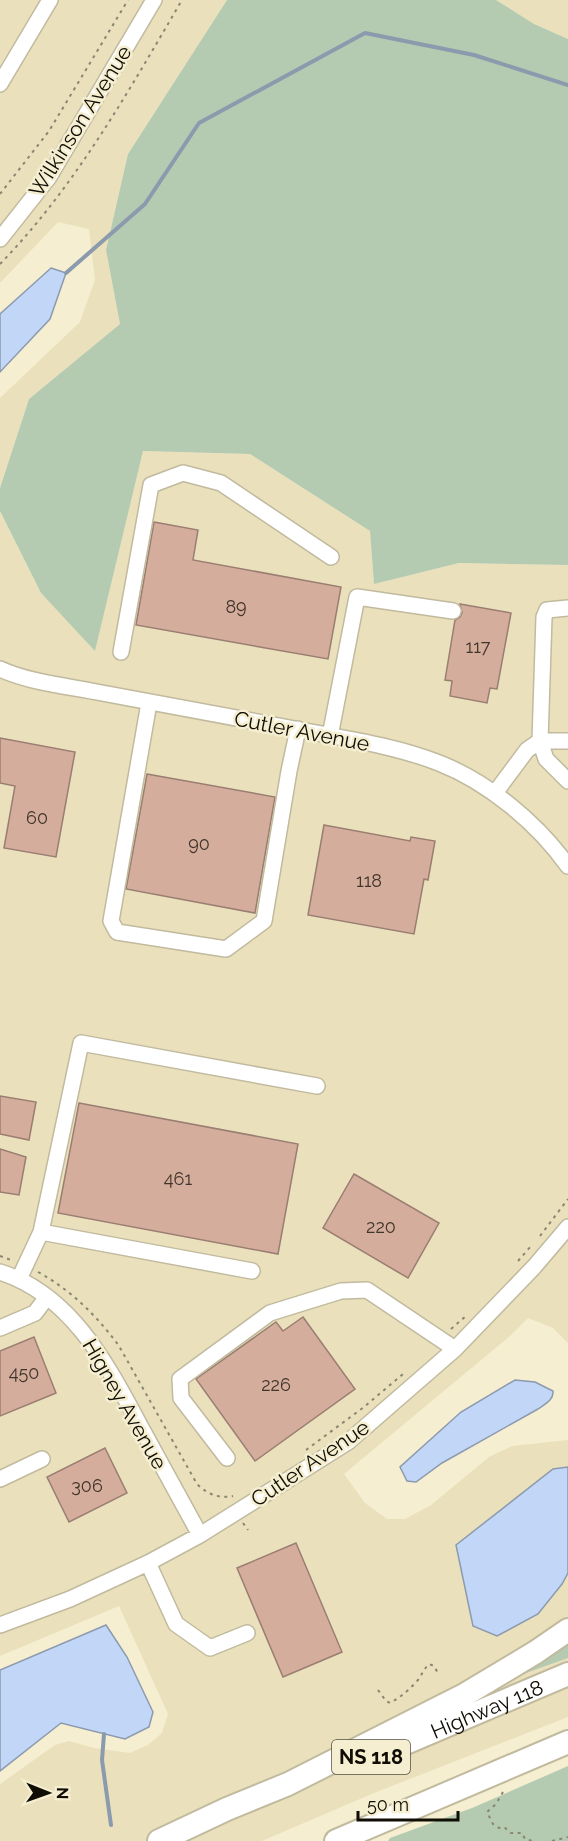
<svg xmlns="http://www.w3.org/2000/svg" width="568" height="1841" viewBox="0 0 568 1841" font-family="Raleway,sans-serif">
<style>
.built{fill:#eae0bc}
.green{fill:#b4cbb2}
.water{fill:#c2d6f7;stroke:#8c9aae;stroke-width:1.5}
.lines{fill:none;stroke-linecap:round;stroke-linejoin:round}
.stream{stroke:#8c9aae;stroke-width:4}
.building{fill:#d4ad9d;stroke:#9a7e72;stroke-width:1.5}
.minor-casing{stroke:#c1ba9e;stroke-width:18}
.highway-casing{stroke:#c1ba9e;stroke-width:26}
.path{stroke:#8b8672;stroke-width:2;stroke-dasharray:3 4.5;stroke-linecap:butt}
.minor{stroke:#fff;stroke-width:15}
.highway{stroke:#fff;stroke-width:22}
.labels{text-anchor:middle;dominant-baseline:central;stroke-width:5;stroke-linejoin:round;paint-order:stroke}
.number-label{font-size:18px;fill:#40352a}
.shield{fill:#f5eed0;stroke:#545041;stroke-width:1.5}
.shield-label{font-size:20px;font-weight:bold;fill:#0f0d04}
.street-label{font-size:21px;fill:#0f0d04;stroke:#f5eed0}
</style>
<rect width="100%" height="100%" fill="#f5eed0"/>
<path class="built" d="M0,0h227l-99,154 -22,96 14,74 -91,75 -29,89v-90l80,-76 15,-42 -6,-51 -31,-7 -58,61z
M496,0h72v39l-34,-15z
M143,451l107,3 120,77 4,53 85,-21 109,2v778l-15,-15 -25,-10 -18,18 -166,138 21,29 22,16h18l26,-14 58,-48 23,-11 56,-6v27l-15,2 9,115 6,-11v144l-194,76 -112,48h-262v-57l55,-39 14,-4 25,7 36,5 18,-8 14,-12 6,-19 -49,-108 -119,50v-1145l41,82 54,57z"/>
<path class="green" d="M227,0h269l38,24 34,15v526l-109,-2 -85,21 -4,-53 -120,-77 -107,-3 -48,200 -54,-58 -41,-82v-23l29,-89 91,-75 -14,-74 22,-96z
M568,1645v13l-56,20z
M568,1766v75h-180l2,-3 82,-30z"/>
<path class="water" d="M51,268l15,5 -16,46 -50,53v-58z
M515,1380l20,2 18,9c1,9 -8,13 -15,18l-96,54 -26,19 -9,-1 -7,-14 61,-55z
M568,1467v106l-6,11 -24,30 -41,22 -24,-10 -17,-81 97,-76z
M106,1625l21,32 26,55 -4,15 -24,12 -64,-16 -61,48v-101z"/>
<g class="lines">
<path class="stream" d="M66,273l79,-69 54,-81 166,-90 109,22 94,30
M104,1734l-2,26 9,65"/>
</g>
<path class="building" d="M154,522l44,8 -5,30 148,27 -13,72 -192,-34z
M460,604l51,9 -14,76 -7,-1 -3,15 -37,-7 2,-15 -7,-1 10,-60 5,-3 2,-4z
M0,738l75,14 -19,105 -52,-9 11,-62 -15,-3z
M147,774l128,23 -20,116 -129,-24z
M324,825l86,16 1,-4 24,4 -7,39 -4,-1 -10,55 -106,-19z
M0,1096l36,6 -7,38 -29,-6z
M79,1103l219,41 -20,110 -220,-41z
M0,1149l26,8 -7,38 -19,-3z
M354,1174l85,49 -31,55 -85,-50z
M303,1317l52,72 -100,72 -59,-82 80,-57 7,9z
M34,1337l22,56 -56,23v-65z
M105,1448l22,45 -58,29 -22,-45z
M296,1543l46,109 -59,25 -46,-109z"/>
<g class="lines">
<g class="minor-casing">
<path id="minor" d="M0,84l50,-84
M0,239l49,-62 105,-177
M121,652l30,-167 32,-12 38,10 110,74
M0,669c31,14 68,17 102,24 69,13 139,26 209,39 43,8 87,15 128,31 49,19 98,60 129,103
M149,703l-38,218 6,11 109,17 38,-28 25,-150 9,-42
M330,736l27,-139 96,14
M568,741h-28l6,18 22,22
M495,793l32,-43 13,-9 4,-124 3,-7 21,-2
M41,1232l211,39
M0,1272c73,23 109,96 143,159 19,34 38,69 57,104
M19,1279l22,-47 40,-189 236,43
M0,1328l35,-15 12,-16
M227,1458l-46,-60 -1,-19 90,-66 71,-22 26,-1 88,59
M0,1479l42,-20
M148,1563l28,61 34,24 37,-15
M0,1625l70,-26 78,-36 52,-28 148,-93 107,-93 79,-82 34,-40"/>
</g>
<g class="highway-casing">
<g id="highway">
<path id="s1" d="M368,1759l200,-85"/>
<path d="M159,1841l68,-32 61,-25 178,-90 70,-42 32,-22"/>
<path d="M336,1841l232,-99"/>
</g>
</g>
<path class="path" d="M0,194l49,-63 79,-131
M0,264c75,-77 128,-172 182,-264
M540,1236l28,-37
M0,1256l11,4
M518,1261l14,-16
M38,1272c33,18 59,44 81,74l78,138c10,10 22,15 36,12
M451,1329l16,-14
M306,1450l58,-43 39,-33
M243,1523l5,7
M378,1690l8,11 4,2c11,-6 20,-14 28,-23 4,-6 6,-11 11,-16l5,2 4,7
M503,1792l-7,12 -9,8 6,12 6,4 5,-1 7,6h11l3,6 8,2
M552,1841l16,-4"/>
<use href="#minor" class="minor"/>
<use href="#highway" class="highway"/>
</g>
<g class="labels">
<g class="number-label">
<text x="236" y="606">89</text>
<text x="478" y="646">117</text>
<text x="37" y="817">60</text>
<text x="199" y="843">90</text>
<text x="369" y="880">118</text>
<text x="178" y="1178">461</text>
<text x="381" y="1226">220</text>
<text x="24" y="1372">450</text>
<text x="276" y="1384">226</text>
<text x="87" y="1485">306</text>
</g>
<rect class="shield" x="332" y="1740" width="78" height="34" rx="4.5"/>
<g class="shield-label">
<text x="371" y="1757">NS 118</text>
</g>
<g class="street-label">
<text transform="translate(80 121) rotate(-58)">Wilkinson Avenue</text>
<text transform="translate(302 731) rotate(11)">Cutler Avenue</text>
<text transform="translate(125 1404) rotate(60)">Higney Avenue</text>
<text transform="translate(310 1463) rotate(-34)">Cutler Avenue</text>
<text stroke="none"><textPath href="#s1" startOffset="129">Highway 118</textPath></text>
</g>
</g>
<g transform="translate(48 1793) rotate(91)" stroke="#f5eed0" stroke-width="4.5" paint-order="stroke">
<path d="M0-4.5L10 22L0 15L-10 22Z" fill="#0f0d04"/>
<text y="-9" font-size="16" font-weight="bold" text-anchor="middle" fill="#0f0d04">N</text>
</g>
<path d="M358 1811v9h100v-9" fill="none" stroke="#0f0d04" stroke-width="3"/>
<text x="367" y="1811" font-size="18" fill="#0f0d04" stroke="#f5eed0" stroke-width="4.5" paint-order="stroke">50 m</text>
</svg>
